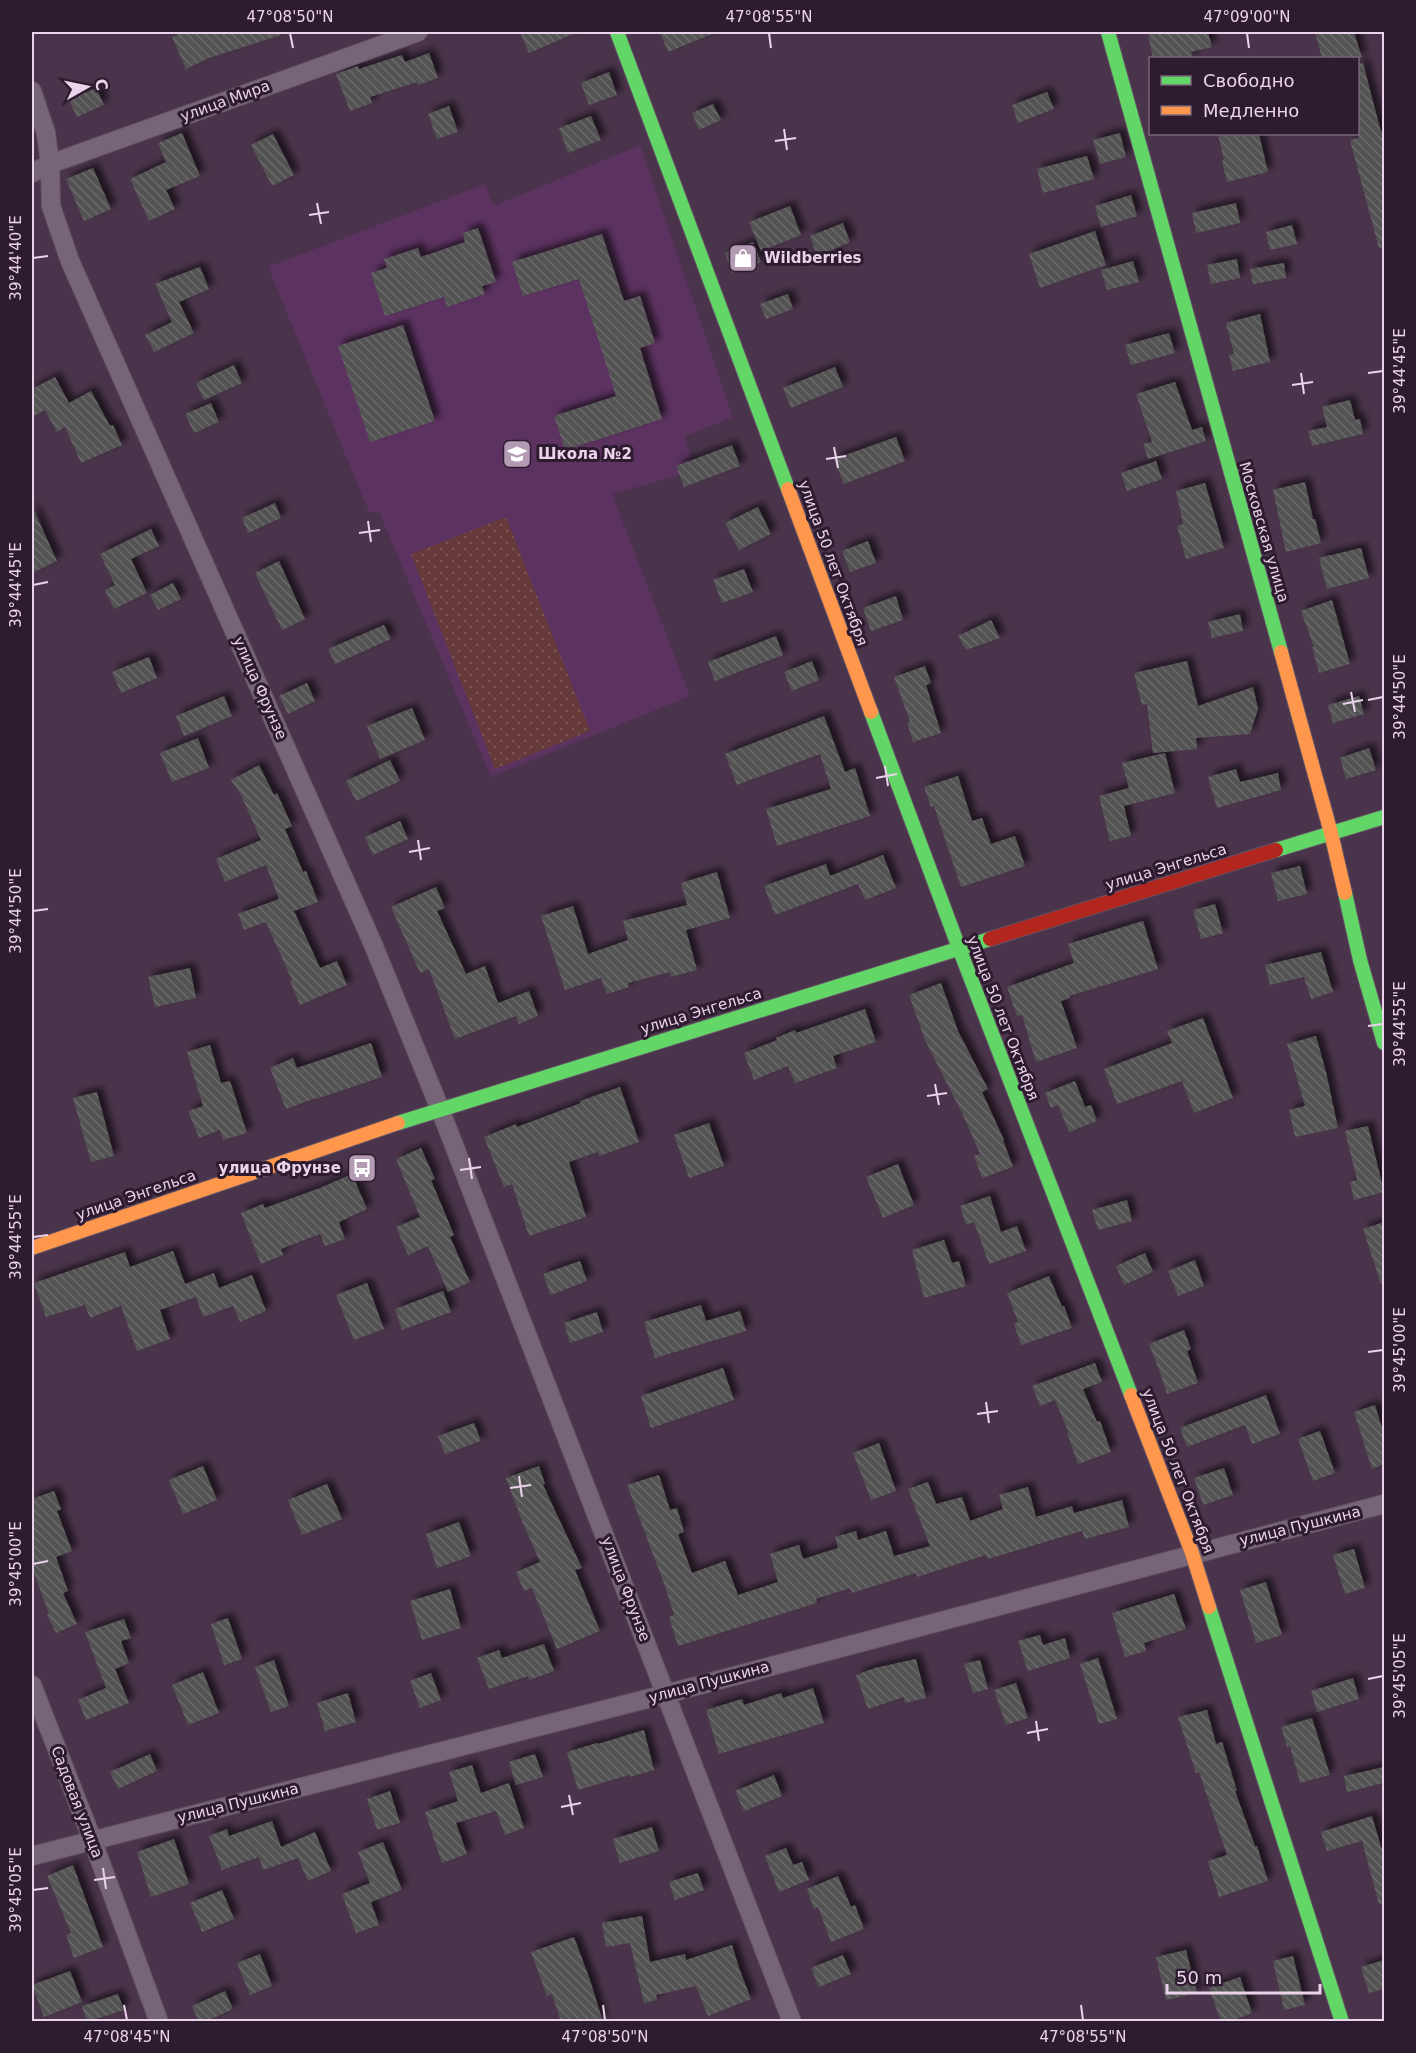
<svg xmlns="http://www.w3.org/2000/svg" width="1416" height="2053" viewBox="0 0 1416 2053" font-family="'DejaVu Sans',sans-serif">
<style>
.built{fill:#5c3260}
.grass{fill:url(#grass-dots)}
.building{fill:url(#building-back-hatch);filter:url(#shadow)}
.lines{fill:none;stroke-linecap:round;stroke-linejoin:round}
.street-casing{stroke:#645165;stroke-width:20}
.fast-casing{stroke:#645165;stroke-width:16}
.slow-casing{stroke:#645165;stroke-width:16}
.jam-casing{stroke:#645165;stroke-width:16}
.street{stroke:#766577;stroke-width:18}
.fast{stroke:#63d668;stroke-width:14}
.slow{stroke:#ff974d;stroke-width:14}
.jam{stroke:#b3261e;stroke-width:14}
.ticks{fill:none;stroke:#ebd3ec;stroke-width:2}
.labels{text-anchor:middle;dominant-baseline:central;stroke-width:6;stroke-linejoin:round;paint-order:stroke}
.street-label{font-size:15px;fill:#ebd3ec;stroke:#2d1b2f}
.poi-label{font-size:15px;font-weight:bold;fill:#ebd3ec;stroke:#2d1b2f;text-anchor:start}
.neatline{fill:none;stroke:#ebd3ec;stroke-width:2}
.ticks-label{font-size:15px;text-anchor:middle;fill:#ebd3ec}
</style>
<defs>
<pattern id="grass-dots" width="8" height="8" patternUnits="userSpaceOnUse" patternTransform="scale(1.5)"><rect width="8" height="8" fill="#66393a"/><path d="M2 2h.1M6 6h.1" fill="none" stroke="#7c5557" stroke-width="1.8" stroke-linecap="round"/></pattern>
<pattern id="building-back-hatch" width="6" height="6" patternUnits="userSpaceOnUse" patternTransform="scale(1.5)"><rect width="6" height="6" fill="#535253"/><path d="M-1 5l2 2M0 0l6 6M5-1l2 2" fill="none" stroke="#6c6a6c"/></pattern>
<filter id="shadow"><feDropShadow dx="5.5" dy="-5.5" stdDeviation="3" flood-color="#0009"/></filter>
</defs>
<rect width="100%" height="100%" fill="#4a344b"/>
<path class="built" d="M640,145l93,272 -48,19 9,35 -81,23 4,13 73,189 -199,81 -112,-265h-10l-101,-245 217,-83 9,22z"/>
<path class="grass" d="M506,517l84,214 -95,38 -84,-215z"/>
<path class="building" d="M184,32h97v3l-72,23 -23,11 -14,-32z
M520,32h58l-49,21z
M660,32h57l-49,20z
M1162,32h46l4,15 -21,5 2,6h-40l-5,-23z
M1315,32h39l8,26h-40z
M429,53l9,25 -20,7 -1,-3 -47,15 2,6 -22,8 -14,-37 22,-8 1,3 43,-14 3,7z
M1363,63l18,69 3,-1v116l-5,1 -29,-108 8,-2v-74z
M609,72l8,23 -28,10 -8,-22z
M96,88l8,17 -27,12 -8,-17z
M1047,92l7,17 -36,14 -6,-18z
M713,104l8,16 -22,10 -7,-17z
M449,106l9,26 -21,7 -9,-25z
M591,116l10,24 -33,13 -9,-25z
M182,133l18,43 -34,14 9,19 -26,12 -19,-42 36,-17 -8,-19z
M1120,133l6,24 -26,7 -7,-24z
M273,134l21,41 -22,11 -21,-41z
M1218,134h41l9,38 -41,10 -5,-21 2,-1z
M1087,156l7,23 -51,14 -6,-24z
M93,168l18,41 -27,12 -18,-42z
M1131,195l6,21 -36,11 -6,-21z
M1236,203l4,20 -44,10 -4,-20z
M790,206l11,29 -40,16 -12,-29z
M843,223l7,19 -33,14 -7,-20z
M1292,225l5,19 -27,6 -4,-18z
M478,228l18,54 -14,4 3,8 -38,13 -3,-10 -59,19 -14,-43 16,-5 -3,-9 34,-11 3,9 44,-15 -2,-9z
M1095,231l11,34 -66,23 -11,-34z
M602,234l22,67 16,-5 15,47 -15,5 22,71 -97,31 -11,-34 62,-20 -37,-117 -56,17 -11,-34z
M753,242l8,20 -29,11 -7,-20z
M1237,259l3,19 -29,6 -4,-19z
M1133,261l6,21 -32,8 -6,-20z
M1284,263l2,15 -33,6 -3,-15z
M200,267l9,22 -30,13 15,31 -40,19 -9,-17 27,-13 -17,-38z
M788,294l5,15 -27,10 -6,-15z
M1260,314l10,48 -37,9 -4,-16 5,-1 -8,-31z
M403,325l32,96 -65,21 -32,-96z
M1169,333l6,20 -44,12 -6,-20z
M234,365l8,18 -38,17 -8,-17z
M835,367l8,20 -52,21 -8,-20z
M55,377l14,26 22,-12 19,35 3,-1 9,20 -41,18 -16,-36 -8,5 -12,-22 -13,7v-28z
M1175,382l17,48 10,-3 4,14 -58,18 -5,-15 9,-2 -16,-48z
M1350,400l5,20 5,-1 3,15 -51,12 -4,-15 19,-4 -5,-20z
M211,403l8,19 -25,11 -9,-19z
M896,437l9,24 -61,23 -10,-25z
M732,445l8,21 -56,21 -8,-21z
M1156,461l6,18 -35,12 -6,-18z
M1305,482l8,37h2l6,24 -35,9 -13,-62z
M1205,483l19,65 -38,11 -9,-33 6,-2 -7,-33z
M275,503l6,15 -33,15 -6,-15z
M32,506l25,55 -25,12z
M758,507l13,27 -32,16 -14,-27z
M151,529l8,17 -28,13 16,34 -33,16 -9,-19 10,-5 -15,-31z
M868,541l8,22 -26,9 -8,-21z
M1361,548l8,30 -42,11 -8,-31z
M279,561l26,58 -23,11 -27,-57z
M744,569l9,23 -31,11 -9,-23z
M173,583l8,16 -23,11 -8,-15z
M896,596l7,24 -32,11 -8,-23z
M1332,600l18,64 -31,9 -7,-26h2l-13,-36z
M1240,614l3,17 -31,7 -4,-16z
M991,620l9,18 -34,12 -8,-14z
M384,625l7,14 -56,25 -7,-15z
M776,636l7,19 -68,26 -7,-19z
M149,657l8,21 -36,15 -9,-21z
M812,661l7,19 -27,11 -8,-19z
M1187,661l11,45 55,-19 5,22 -8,25 -54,4 1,11 -44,4 -6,-49 -5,1 -8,-32z
M925,666l6,17 -5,2 15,48 -28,9 -6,-19 3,-1 -16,-45z
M307,683l8,18 -27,13 -9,-18z
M224,696l8,20 -48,20 -8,-20z
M1359,696l5,18 -31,9 -5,-18z
M412,708l13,32 -45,19 -13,-33z
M824,716l21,56 10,-4 15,48 -93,30 -11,-37 65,-20 -11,-35 -83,31 -12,-31z
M198,738l11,30 -37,14 -12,-29z
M1369,748l7,22 -30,9 -6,-21z
M1165,753l10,40 -51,13 7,30 -21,5 -11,-45 30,-8 -7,-25z
M390,760l10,21 -44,20 -10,-20z
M259,765l15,30 3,-2 15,33 -7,3 18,43 3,-1 12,31 -24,9 26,57 17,-7 10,24 -47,20 -10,-24 2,-1 -26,-58 -22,8 -6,-16 41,-15 -13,-34 -41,17 -9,-23 45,-19 -20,-45 -10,-15z
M1236,769l4,13 38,-9 3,17 -64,18 -9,-31z
M958,776l14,45 10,-3 9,26 24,-8 10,30 -64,21 -27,-81 -3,1 -7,-20z
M400,821l8,18 -35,16 -8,-18z
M883,855l13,33 -31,12 -7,-16 -83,31 -11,-29 62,-22 4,12z
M1300,866l7,28 -29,7 -7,-28z
M717,872l13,46 -44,12 11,40 -26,7 -1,-5 -42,11 1,4 -22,7 -6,-16 -36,12 -24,-74 32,-10 15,48 40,-14 -5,-19 64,-16 -6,-22z
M436,887l9,21 -8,3 29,63 19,-8 13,37 31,-12 9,25 -19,8 -3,-8 -61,23 -26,-70 -9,4 -29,-66z
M1215,904l8,29 -22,6 -8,-29z
M1143,921l15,48 -89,27 1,2 -9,3 16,47 -41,14 -14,-47 -5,1 -10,-29 67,-24 -6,-19z
M1321,952l12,40 -22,7 -7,-22 -34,8 -5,-20z
M190,968l6,30 -41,9 -7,-30z
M941,983l17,48 30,58 -6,3 22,48h-1l10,27 -31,11 -8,-22 6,-2 -18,-41 -37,-73 -16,-45z
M865,1009l11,33 -43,14 4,12 -42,15 -7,-17 -34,14 -10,-27 33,-13 -1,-2 19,-8 1,3z
M1203,1018l30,80 -39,15 -12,-32 -65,23 -13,-35 68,-26 -5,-12z
M1316,1036l10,36 12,56 -43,9 -6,-27 16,-4 -18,-62z
M371,1043l11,34 -66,22v-1l-30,11 -16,-41 23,-10 4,10z
M210,1045l11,38 9,-2 17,52 -24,7 -3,-10 -21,8 -11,-27 15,-5 -16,-54z
M1075,1081l10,26 6,-2 6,16 -28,11 -11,-27 -7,3 -6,-15z
M620,1087l19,55 -40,14 -1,-4 -29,10 17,55 -57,19 -17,-52 -8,3 -20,-50 32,-13 1,3 64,-24 -1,-2z
M97,1092l17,64 -23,6 -18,-64z
M709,1123l15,43 -35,12 -15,-43z
M1368,1126l16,66 -30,8 -4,-18 7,-2 -12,-49z
M421,1148l14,31 -4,1 23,55 -4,2 20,45 -22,10 -20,-46 -20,9 -12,-28 24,-10 -24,-58z
M898,1164l16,41 -31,13 -17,-41z
M352,1174l15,35 -28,13 6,17 -20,7 -5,-12 -39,15 2,6 -22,9 -20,-51 22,-9 2,4 55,-20z
M990,1196l11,36 16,-6 9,25 -37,13 -15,-42 -8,3 -6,-19z
M1127,1200l5,21 -34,9 -6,-20z
M1384,1222v61l-3,1 -18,-55z
M944,1240l8,23 7,-2 7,25 -42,12 -12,-48z
M173,1251l12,33 29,-11 5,15 33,-13 14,36 -26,11 -7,-16 -30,11 -7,-20 -36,13 10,29 -33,12 -16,-45 -31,12 -5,-13 -39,12 -12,-34 91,-31 5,15z
M1145,1253l8,19 -29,13 -8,-19z
M1195,1260l9,26 -26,10 -10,-25z
M580,1261l7,20 -36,14 -8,-21z
M1049,1276l13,31 2,-1 8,22 -51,17 -7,-21 4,-2 -11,-29z
M367,1283l17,46 -30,11 -18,-45z
M443,1291l8,21 -49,18 -7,-21z
M701,1305l5,16 34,-10 6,20 -91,27 -11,-36z
M597,1312l6,20 -33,11 -6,-20z
M1184,1330l7,19 -4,2 11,32 -31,11 -6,-19 -12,-31z
M1095,1363l7,19 -19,7 14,33 3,-1 11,31 -33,12 -11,-31h2l-14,-33 -15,6 -8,-20z
M723,1368l11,32 -83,28 -10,-32z
M1266,1395l14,39 -28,10 -7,-19 -58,22 -7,-19z
M1375,1405l9,30v29l-12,5 -18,-57z
M474,1423l7,18 -36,13 -7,-18z
M1320,1431l15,42 -22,8 -15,-42z
M879,1443l17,48 -25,9 -18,-47z
M203,1466l14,34 -34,14 -14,-34z
M539,1466l6,18 -2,1 39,83 -7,2 25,61 -43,18 -25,-61 -8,3 -8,-19 24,-10 -18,-41 -16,-43z
M1224,1468l9,27 -30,10 -9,-27z
M659,1475l11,35 7,-2 7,24 -6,2 14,39 33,-12 13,34 40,-13 -8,-28 29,-9 4,14 35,-11 -3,-11 21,-6 2,9 28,-9 8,25 36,-10 -22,-57 20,-7 8,22 26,-7 8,24 33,-12 -4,-14 29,-8 8,30 36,-11 2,7 48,-13 7,27 -44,12 -3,-8 -94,28 -2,-4 -69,22 -1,-4 -64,20 -2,-5 -34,11 1,4 -139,43 -9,-29 5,-2 -9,-29 -38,-101z
M327,1484l15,35 -40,16 -14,-35z
M54,1491l7,18 -4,2 15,40 -16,6 12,34 -5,2 14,31 -21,9 -9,-18 2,-1 -17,-47v-68z
M459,1522l12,34 -34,12 -11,-34z
M1354,1549l11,39 -20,6 -12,-39z
M1266,1582l16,53 -26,8 -16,-53z
M450,1589l11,39 -39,12 -12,-39z
M1174,1594l12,35 -42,14 2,8 -21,6 -13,-44z
M228,1618l14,41 -18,6 -13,-41z
M124,1619l7,19 -10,3 8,22 -14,6 14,34 -43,17 -8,-20 28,-12 -21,-56z
M1040,1635l3,10 22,-7 5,20 -42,13 -10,-30z
M544,1644l10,27 -25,9 -1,-4 -39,13 -12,-31 22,-8 3,8z
M1098,1658l19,61 -18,5 -19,-60z
M916,1659l10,39 -21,5 -1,-6 -36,12 -12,-34 19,-7z
M274,1660l15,46 -18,6 -16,-45z
M980,1660l8,29 -15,4 -9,-29z
M203,1672l16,41 -31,12 -16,-40z
M431,1673l10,27 -21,8 -10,-27z
M1353,1678l6,21 -42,13 -6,-21z
M1016,1683l12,35 -22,7 -12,-35z
M813,1688l11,35 -105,31 -13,-44 36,-11 2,6 37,-12 2,5z
M348,1693l8,29 -31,9 -8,-28z
M1207,1710l9,34 6,-2 15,49h-2l20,55h2l11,35 -49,16 -11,-36 19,-6 -28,-83 -3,1 -18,-56z
M1312,1718l18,57 -30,8 -10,-37 -3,1 -6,-20z
M644,1730l10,40 -24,7 -1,-2 -51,15 -11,-38 30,-9 1,1z
M150,1754l7,17 -39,18 -8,-17z
M535,1754l8,23 -27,8 -7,-23z
M472,1765l9,28 28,-10 15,45 -19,7 -9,-24 -40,12 11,31 -25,9 -17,-51 33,-11 -9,-29z
M1384,1767v16l-37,9 -3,-16z
M774,1775l8,21 -38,15 -9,-20z
M390,1791l10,32 -23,7 -10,-31z
M1372,1816l12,41v46l-5,1 -17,-63 -35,10 -6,-19z
M272,1821l9,26 34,-15 16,39 -23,10 -10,-23 -35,12 -4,-13 -37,13 -13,-34 18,-7 2,7z
M652,1827l7,24 -39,12 -7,-24z
M174,1839l15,45 -38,13 -14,-45z
M383,1842l19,48 -31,12 8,23 -23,8 -14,-39 28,-11 -12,-31z
M786,1848l7,17 9,-3 7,18 -30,12 -14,-36z
M73,1865l30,82 -29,11 -8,-23 5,-2 -24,-57z
M698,1873l6,17 -29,10 -6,-18z
M838,1876l13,31 4,-2 9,24 -33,13 -13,-35 -4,2 -7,-20z
M222,1890l12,29 -32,13 -12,-29z
M642,1916l8,46 35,-8 1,6 46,-15 7,23 12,31 -43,17 -12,-30 -40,9 1,5 -13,3 -14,-60 -24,4 -4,-24z
M574,1937l16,43 13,42h-42l-9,-28 -5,2 -16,-44z
M1186,1950l11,43 -31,7 -10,-43z
M260,1954l12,32 -22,9 -13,-32z
M843,1955l8,19 -32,13 -8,-19z
M1293,1956l12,49 -21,5 -11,-49z
M1384,1960v29l-15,4 -8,-26z
M70,1971l12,31 -38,15 -12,-32z
M1240,1977l12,36 -23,9h-8l-12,-34z
M225,1991l8,18 -28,13h-6l-7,-16z
M118,1994l6,16 -37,12 -5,-16z"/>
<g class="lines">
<g class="street-casing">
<path id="street" d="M32,91l14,42 4,31 1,42 19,55 303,683 67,165 352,913
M32,173l18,-9 368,-132
M32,1685l60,154 67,183
M32,1856l634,-162 718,-190"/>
</g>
<g class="fast-casing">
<path id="fast" d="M617,32l171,457
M1108,32l173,620
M871,712l88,236 172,447
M1276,850l108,-33
M1345,893l15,67 24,83
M398,1123l592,-184
M1209,1607l133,415"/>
</g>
<g class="slow-casing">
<path id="slow" d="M788,489l83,223
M1281,652l50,181 14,60
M32,1248l366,-125
M1131,1395l61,158 17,54"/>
</g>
<g class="jam-casing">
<path id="jam" d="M990,939l286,-89"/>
</g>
<use href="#street" class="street"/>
<use href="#fast" class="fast"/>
<use href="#slow" class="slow"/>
<use href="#jam" class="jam"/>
</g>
<path class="ticks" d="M290,33l3,15M769,33l2,15M1247,33l2,15M784,129l3,21M775,141l21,-3M317,203l4,21M309,215l20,-3M33,258l15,-2M1301,373l3,21M1368,373l15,-2M1292,385l21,-3M834,447l4,21M826,459l20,-3M368,521l3,21M359,533l21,-3M33,585l15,-3M1351,692l4,20M1368,700l15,-3M1343,704l20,-4M885,766l3,20M876,778l21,-4M418,840l3,20M409,852l21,-4M33,911l15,-2M1368,1026l15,-2M935,1084l4,21M927,1096l20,-3M469,1158l3,21M460,1170l21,-3M33,1237l15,-2M1368,1352l15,-2M986,1402l3,21M977,1414l21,-3M519,1476l3,21M510,1488l21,-3M33,1564l15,-3M1368,1679l15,-3M1036,1721l3,20M1027,1733l21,-4M569,1795l4,20M561,1807l20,-4M103,1868l3,21M94,1880l21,-3M33,1890l15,-2M124,2005l3,15M603,2005l2,15M1081,2005l2,15"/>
<defs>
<g id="shop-square" transform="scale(1.5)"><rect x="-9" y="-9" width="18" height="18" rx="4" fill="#b39bb4" stroke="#2d1b2f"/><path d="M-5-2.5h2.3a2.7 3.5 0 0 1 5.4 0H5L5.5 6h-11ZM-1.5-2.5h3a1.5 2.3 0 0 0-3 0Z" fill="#fff"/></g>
<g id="school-square" transform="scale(1.5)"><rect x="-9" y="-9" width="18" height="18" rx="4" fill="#b39bb4" stroke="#2d1b2f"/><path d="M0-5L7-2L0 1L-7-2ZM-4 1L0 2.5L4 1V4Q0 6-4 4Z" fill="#fff"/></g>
<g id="bus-square" transform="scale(1.5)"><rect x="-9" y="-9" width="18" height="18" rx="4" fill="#b39bb4" stroke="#2d1b2f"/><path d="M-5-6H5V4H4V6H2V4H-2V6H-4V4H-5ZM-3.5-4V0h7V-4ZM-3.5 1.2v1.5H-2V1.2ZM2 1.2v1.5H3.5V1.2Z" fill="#fff"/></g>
</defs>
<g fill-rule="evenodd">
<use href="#shop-square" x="743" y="258"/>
<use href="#school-square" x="517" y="454"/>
<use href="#bus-square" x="362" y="1168"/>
</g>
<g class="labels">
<g class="street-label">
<text transform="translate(225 101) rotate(-20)">улица Мира</text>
<text transform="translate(1264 532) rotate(74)">Московская улица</text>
<text transform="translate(833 563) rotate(70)">улица 50 лет Октября</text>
<text transform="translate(260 688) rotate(66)">улица Фрунзе</text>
<text transform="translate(1166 867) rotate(-17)">улица Энгельса</text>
<text transform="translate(701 1011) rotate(-17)">улица Энгельса</text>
<text transform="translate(1003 1018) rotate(69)">улица 50 лет Октября</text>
<text transform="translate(136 1195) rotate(-19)">улица Энгельса</text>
<text transform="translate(1178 1471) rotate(69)">улица 50 лет Октября</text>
<text transform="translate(1300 1526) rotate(-14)">улица Пушкина</text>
<text transform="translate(626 1589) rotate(69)">улица Фрунзе</text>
<text transform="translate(709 1682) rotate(-15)">улица Пушкина</text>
<text transform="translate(77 1802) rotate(69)">Садовая улица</text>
<text transform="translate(238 1803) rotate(-14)">улица Пушкина</text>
</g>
<g class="poi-label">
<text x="764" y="258">Wildberries</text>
<text x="538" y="454">Школа №2</text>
<text x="341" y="1168" text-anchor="end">улица Фрунзе</text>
</g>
</g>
<rect width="1416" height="2053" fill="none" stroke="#2d1b2f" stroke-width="66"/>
<rect x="1149" y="57" width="210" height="78" fill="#2d1b2f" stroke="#79657b" stroke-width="1.5"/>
<rect x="1161" y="76" width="30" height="9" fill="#63d668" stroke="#79657b" stroke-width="1.5"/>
<text x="1203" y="87" font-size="18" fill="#ebd3ec">Свободно</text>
<rect x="1161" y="106" width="30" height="9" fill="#ff974d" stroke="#79657b" stroke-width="1.5"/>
<text x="1203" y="117" font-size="18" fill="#ebd3ec">Медленно</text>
<g transform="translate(87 87) rotate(81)" stroke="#2d1b2f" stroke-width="4.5" paint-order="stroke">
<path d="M0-4.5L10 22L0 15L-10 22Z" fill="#ebd3ec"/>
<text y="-9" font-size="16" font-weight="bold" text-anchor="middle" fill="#ebd3ec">С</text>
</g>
<path d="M1167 1984v9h153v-9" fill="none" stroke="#ebd3ec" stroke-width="3"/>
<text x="1176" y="1984" font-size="18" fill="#ebd3ec" stroke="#2d1b2f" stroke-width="4.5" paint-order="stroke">50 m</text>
<rect x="33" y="33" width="1350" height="1987" class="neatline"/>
<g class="ticks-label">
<text x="290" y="22">47°08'50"N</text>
<text x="769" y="22">47°08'55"N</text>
<text x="1247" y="22">47°09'00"N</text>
<text transform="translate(16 258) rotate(-90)" y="5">39°44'40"E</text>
<text transform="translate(1400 371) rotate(-90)" y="5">39°44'45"E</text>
<text transform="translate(16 585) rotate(-90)" y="5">39°44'45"E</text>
<text transform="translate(1400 697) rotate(-90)" y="5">39°44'50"E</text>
<text transform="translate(16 911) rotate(-90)" y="5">39°44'50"E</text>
<text transform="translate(1400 1024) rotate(-90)" y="5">39°44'55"E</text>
<text transform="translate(16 1237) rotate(-90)" y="5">39°44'55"E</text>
<text transform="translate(1400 1350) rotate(-90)" y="5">39°45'00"E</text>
<text transform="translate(16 1564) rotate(-90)" y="5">39°45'00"E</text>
<text transform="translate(1400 1676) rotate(-90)" y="5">39°45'05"E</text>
<text transform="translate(16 1890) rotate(-90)" y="5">39°45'05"E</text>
<text x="127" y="2042">47°08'45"N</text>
<text x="605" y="2042">47°08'50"N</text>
<text x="1083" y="2042">47°08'55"N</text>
</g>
</svg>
